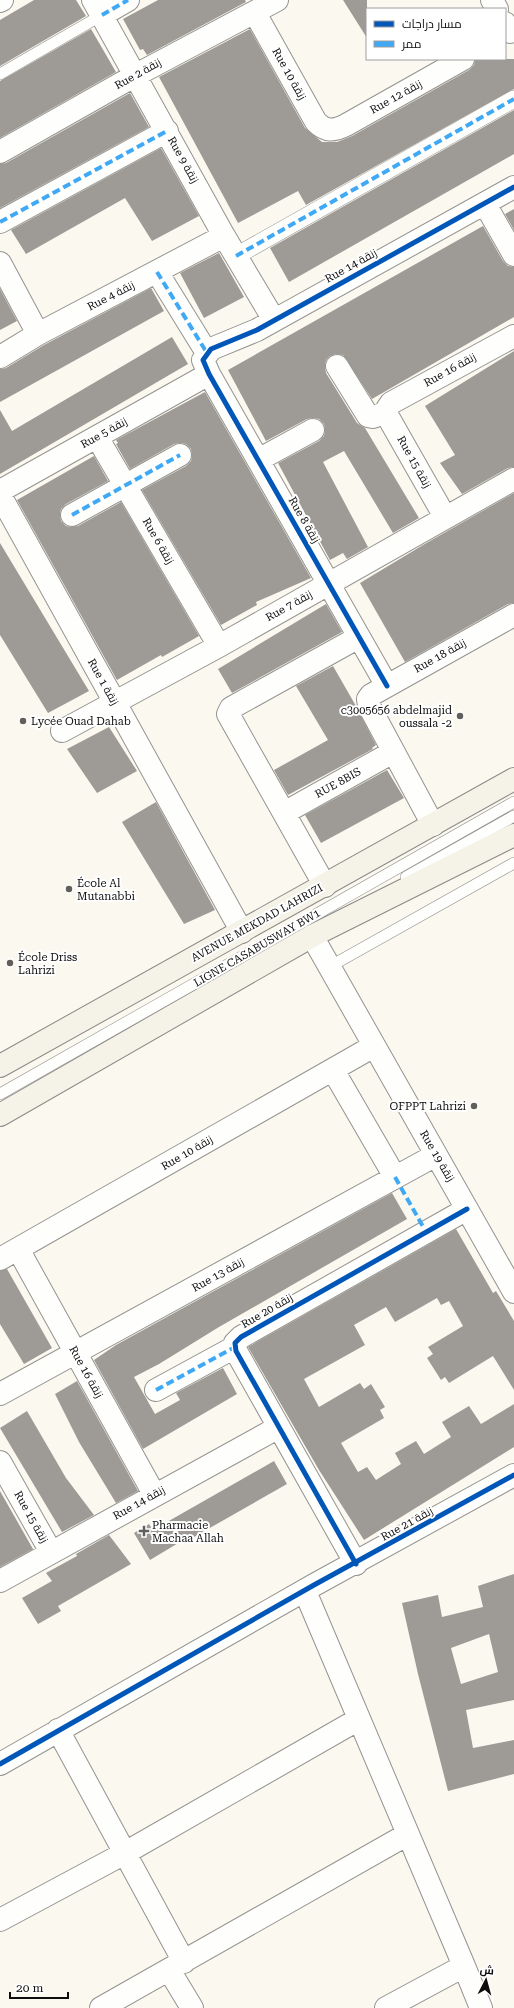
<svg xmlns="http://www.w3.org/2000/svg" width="514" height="2008" viewBox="0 0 514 2008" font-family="'Roboto Serif',Cairo,serif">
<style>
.building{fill:#9e9a96;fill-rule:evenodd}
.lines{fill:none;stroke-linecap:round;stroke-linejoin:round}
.service-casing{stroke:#94938f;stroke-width:12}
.pedestrian-casing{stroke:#94938f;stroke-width:18}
.minor-casing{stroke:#94938f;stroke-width:24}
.tertiary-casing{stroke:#94938f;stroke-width:24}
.secondary-casing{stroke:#8b8986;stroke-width:24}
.service{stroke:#fefefd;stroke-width:11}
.pedestrian{stroke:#fefefd;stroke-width:17}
.minor{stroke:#fefefd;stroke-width:22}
.tertiary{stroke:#fefefd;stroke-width:22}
.secondary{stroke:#f5f3e8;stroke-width:22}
.quiet{stroke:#3fa9f5;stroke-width:4;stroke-dasharray:8 4;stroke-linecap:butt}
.cycleway-casing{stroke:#fff;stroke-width:8}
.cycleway{stroke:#0057b8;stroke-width:5}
.poi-dot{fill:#605f5c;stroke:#fff;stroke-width:1.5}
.labels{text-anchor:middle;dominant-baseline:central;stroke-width:4;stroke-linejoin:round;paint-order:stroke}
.street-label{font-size:11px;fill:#0d0d0d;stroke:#fff}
.poi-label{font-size:11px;fill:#0d0d0d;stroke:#fff;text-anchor:start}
</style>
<rect width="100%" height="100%" fill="#fbf8f0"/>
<path class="building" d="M34,0h42l10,16 -86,50v-46z
M158,0h87l1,2 -99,53 -4,-6 -3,1 -17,-31z
M343,0h24v38z
M91,29l25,43 -116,66v-57z
M250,29l55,99 17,14h15l15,-6 117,-66 5,-5 1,-6h39v30l-208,116 -8,-14 -60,32 -79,-146z
M130,93l19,34 -149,81v-44l6,-1z
M514,110v44l-225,128 -19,-34z
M161,148l38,68 -47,25 -27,-43 -99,56 -15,-24z
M514,209v21l-9,-16z
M483,226l20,35 5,5 6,1v50l-142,82 -29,-44 -7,-1 -6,2 -4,4 -1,7 1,6 31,50 8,5 54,90 -26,15 -49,-82 -21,11 45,85 -21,12 -4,-6 -13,7 -52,-97 41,-22 5,-5 1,-5 -1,-7 -5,-5 -5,-1 -7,1 -41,22 -38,-71z
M219,253l25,44 -40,21 -24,-45z
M151,288l13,23 -164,91v-33l6,-1 38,-23z
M0,289l17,32 -17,9z
M172,337l16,27 -188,110v-64l12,21z
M514,351v116l-6,1 -46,26 -22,-31 15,-8 -30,-49z
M205,392l106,186 -55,24 1,3 -36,20 -79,-135 44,-24 5,-5 1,-5 -1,-7 -5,-5 -5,-1 -7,1 -44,25 -14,-25 2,-1 -2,-3z
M94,456l14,25 -42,23 -5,5 -1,5 1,7 5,5 5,1 7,-1 43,-24 78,134 -37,21 -1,-2 -44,25 -100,-180z
M514,493v110l-6,1 -103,58 -45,-79 63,-38z
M0,543l89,148 -41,22 -48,-78z
M326,604l16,28 -110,61 -14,-24z
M333,666l23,40 20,39 -4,3 1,1 -85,46 -14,-25 54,-30 -32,-54z
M109,727l28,44 -40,22 -30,-44z
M387,770l17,28 -83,45 -16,-28z
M156,802l59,108 -31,14 -62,-102z
M392,1193l15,26 -188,108 -60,37 -25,13 21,37 25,-14 -4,-7 47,-25 14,26 -94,55 -49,-89 22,-15z
M456,1229l37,64 3,-2 18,30v69l-21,-34 -44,27 -4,-6 -4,3 -14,-22 6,-4 -5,-7 35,-21 -14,-25 -8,4 -4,-7 -42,24 -9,-15 -32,18 11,20 -61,34 15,28 41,-24 4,6 7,-5 14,23 -5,3 4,8 -43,25 17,29 9,-5 9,13 25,-16 -6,-11 21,-12 8,13 27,-17 -9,-15 27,-16 12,18 33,-20v43l-150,93 -45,-70 -71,-123z
M7,1269l45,79 -28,16 -24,-40v-53z
M77,1381l61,110 -22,12 -37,-61 -24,-48z
M27,1411l39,67 28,37 -32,17 -62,-104z
M274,1461l13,23 -100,57 -2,-2 -35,21 -16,-27 15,-9 4,6z
M0,1491l33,58 -33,18z
M109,1535l22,29 -73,42 3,5 -23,13 -16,-26 30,-17 -6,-8 31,-17 -1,-2z
M514,1574v126l-48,10 7,38 41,-8v34l-66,17 -30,-117 -16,-71 36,-8 4,22 41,-10 -5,-21zM489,1634l9,38 -37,12 -10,-36z"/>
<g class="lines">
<g class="service-casing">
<path id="service" d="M0,74l102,-59
M406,877l108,-61
M329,967l185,-104
M0,1094l514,-292"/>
</g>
<g class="pedestrian-casing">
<path id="pedestrian" d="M236,256l278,-157"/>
</g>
<g class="minor-casing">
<path id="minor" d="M93,0l131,236 50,84
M492,0l5,9
M255,13l61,109c10,10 18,9 30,3l117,-66
M102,15l26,-15
M505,23l5,9
M0,152l136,-77 141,-75
M485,204l29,51
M0,222l167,-91
M0,263l38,71
M157,272l50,81
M0,357l38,-23 186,-98
M337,366l31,50 5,1 14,-5
M97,437l122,209
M258,460l55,-30
M0,491l209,-117
M0,495l242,437
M72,515l108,-60
M445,517l-58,-102v-6l4,-6 123,-67
M387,686l-178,-312 -6,-14 8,-11 46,-19 257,-143
M62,731l157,-85 295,-167
M284,813l109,-61
M433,825l-64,-119 -1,-7 3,-4 143,-80
M325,886l-97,-172 3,-6 128,-71
M312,936l202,356
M333,1070l62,107
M18,1249l136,245
M0,1259l374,-213
M156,1390l79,-43
M0,1394l436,-239
M0,1462l51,90
M356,1564l-120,-213 -1,-8 6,-6 226,-128
M0,1581l279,-154
M309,1589l-2,7 157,370 17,42
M58,1730l126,232
M0,1764l314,-179 200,-110
M0,1920l125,-67 234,-134
M169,1970l23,38
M101,2008l307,-174
M386,2008l78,-42"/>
</g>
<g class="tertiary-casing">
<path id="tertiary" d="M0,1l2,-1"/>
</g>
<g class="secondary-casing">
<path id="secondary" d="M0,1066l514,-287
M0,1115l312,-179 202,-101"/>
</g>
<use href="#service" class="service"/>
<use href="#pedestrian" class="pedestrian"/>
<use href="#minor" class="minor"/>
<use href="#tertiary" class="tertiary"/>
<use href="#secondary" class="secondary"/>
<path class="quiet" d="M102,15l26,-15
M0,222l167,-91
M236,256l278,-157
M157,272l50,81
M72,515l108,-60
M395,1177l31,55
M156,1390l79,-43"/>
<g class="cycleway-casing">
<path id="cycleway" d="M387,686l-178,-312 -6,-14 8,-11 46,-19 257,-143
M356,1564l-120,-213 -1,-8 6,-6 226,-128
M0,1764l314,-179 200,-110"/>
</g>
<use href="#cycleway" class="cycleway"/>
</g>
<g class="poi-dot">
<circle cx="460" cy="716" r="4"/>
<circle cx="23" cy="721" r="4"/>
<circle cx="69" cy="889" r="4"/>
<circle cx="10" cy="963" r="4"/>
<circle cx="474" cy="1106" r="4"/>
<path d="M142 1525h4v4h4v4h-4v4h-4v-4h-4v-4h4z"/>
</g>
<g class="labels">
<g class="street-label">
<text transform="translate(138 74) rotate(-29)">Rue 2 زنقة</text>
<text transform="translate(289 74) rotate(61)">Rue 10 زنقة</text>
<text transform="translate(396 97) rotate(-29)">Rue 12 زنقة</text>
<text transform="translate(183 160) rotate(61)">Rue 9 زنقة</text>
<text transform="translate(351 266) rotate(-29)">Rue 14 زنقة</text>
<text transform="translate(111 296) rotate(-27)">Rue 4 زنقة</text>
<text transform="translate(450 370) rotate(-29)">Rue 16 زنقة</text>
<text transform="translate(104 433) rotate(-29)">Rue 5 زنقة</text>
<text transform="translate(414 462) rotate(61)">Rue 15 زنقة</text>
<text transform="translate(304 520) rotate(60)">Rue 8 زنقة</text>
<text transform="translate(158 541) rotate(60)">Rue 6 زنقة</text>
<text transform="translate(289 606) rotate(-29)">Rue 7 زنقة</text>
<text transform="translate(440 656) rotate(-29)">Rue 18 زنقة</text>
<text transform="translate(103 682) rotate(61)">Rue 1 زنقة</text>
<text transform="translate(338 783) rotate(-29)">RUE 8BIS</text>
<text transform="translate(257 923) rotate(-29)">AVENUE MEKDAD LAHRIZI</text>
<text transform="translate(257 948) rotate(-30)">LIGNE CASABUSWAY BW1</text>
<text transform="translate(187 1153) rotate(-30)">Rue 10 زنقة</text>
<text transform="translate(437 1156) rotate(60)">Rue 19 زنقة</text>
<text transform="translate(218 1275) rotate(-29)">Rue 13 زنقة</text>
<text transform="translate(267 1311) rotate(-30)">Rue 20 زنقة</text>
<text transform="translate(86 1372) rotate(61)">Rue 16 زنقة</text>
<text transform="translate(139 1503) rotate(-29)">Rue 14 زنقة</text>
<text transform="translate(31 1517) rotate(61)">Rue 15 زنقة</text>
<text transform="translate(407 1524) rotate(-29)">Rue 21 زنقة</text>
</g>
<g class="poi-label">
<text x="452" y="710" text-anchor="end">c3005656 abdelmajid<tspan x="452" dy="13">oussala -2</tspan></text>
<text x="31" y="721">Lycée Ouad Dahab</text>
<text x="77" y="883">École Al<tspan x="77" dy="13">Mutanabbi</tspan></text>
<text x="18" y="957">École Driss<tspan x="18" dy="13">Lahrizi</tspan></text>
<text x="466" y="1106" text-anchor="end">OFPPT Lahrizi</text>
<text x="152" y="1525">Pharmacie<tspan x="152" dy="13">Machaa Allah</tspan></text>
</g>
</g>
<rect x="366" y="8" width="140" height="52" fill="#ffffff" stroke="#9e9e9e"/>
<rect x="374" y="21" width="20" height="6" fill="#0057b8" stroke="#9e9e9e"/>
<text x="402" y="28" font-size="12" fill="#0d0d0d">مسار دراجات</text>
<rect x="374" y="41" width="20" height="6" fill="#3fa9f5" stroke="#9e9e9e"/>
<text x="402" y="48" font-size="12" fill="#0d0d0d">ممر</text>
<g transform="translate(486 1980) rotate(6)" stroke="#ffffff" stroke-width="3" paint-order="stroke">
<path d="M0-3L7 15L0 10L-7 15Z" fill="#0d0d0d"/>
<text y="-6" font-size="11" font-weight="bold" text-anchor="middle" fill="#0d0d0d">ش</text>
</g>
<path d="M10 1992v6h58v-6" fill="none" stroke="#0d0d0d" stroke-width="2"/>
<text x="16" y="1992" font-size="12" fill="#0d0d0d" stroke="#ffffff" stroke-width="3" paint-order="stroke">20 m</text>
</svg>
